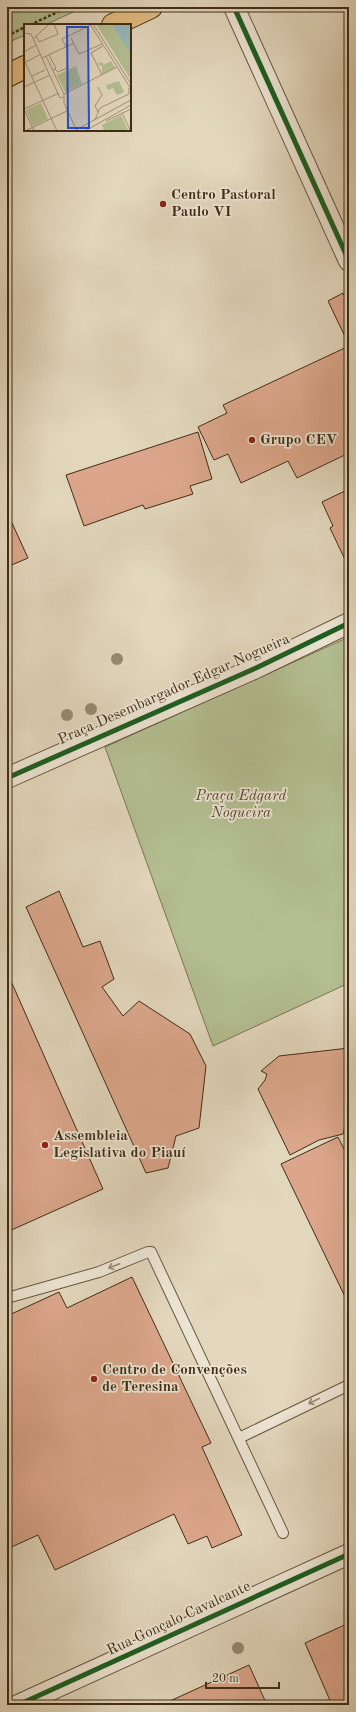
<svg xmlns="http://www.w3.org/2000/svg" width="356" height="1712" viewBox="0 0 356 1712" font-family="'Old Standard TT',serif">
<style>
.green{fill:#b3be91;stroke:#7a7653}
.building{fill:#dba68b;stroke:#402d15}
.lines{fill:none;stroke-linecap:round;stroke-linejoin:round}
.lane-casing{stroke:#68573f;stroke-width:12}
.street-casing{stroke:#68573f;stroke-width:22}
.primary-casing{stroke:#402d15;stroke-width:24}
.path{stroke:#402d15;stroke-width:2.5;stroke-dasharray:3 2;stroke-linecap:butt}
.lane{stroke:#ece4d3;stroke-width:10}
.street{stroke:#ece4d3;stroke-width:20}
.primary{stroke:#e1bb7e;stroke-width:22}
.cycleway-casing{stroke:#ece4d3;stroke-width:8}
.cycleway{stroke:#1b5e20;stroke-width:5}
.tree{fill:#96896e}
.oneway{stroke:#968874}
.poi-dot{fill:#8f2418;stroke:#ece4d3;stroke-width:1.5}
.labels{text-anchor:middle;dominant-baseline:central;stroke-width:3.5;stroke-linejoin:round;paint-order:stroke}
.poi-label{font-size:15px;font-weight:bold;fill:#402d15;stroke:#ece4d3;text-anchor:start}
.street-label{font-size:15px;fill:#402d15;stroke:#ece4d3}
.park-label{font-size:15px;font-style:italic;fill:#574a2e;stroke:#ece4d3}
.inset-road{fill:none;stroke:#a19279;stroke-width:1}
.view{fill:#1d4ed8;fill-opacity:0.15;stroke:#1d4ed8;stroke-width:2}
.inset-edge{fill:none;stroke:#402d15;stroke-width:2}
</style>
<rect width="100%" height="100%" fill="#e2d6bc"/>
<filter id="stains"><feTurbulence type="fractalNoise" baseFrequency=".005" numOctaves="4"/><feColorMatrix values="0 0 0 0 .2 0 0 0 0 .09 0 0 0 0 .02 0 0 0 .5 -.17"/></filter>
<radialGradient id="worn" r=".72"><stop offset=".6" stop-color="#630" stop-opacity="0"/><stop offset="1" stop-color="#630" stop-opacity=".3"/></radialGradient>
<path class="green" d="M7,7h77l-39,18h-20v10l-18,8z
M349,637v346l-136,63 -108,-299z"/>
<path class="building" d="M343,293l6,14v38l-21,-44z
M349,346v107l-52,25 -9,-17 -47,22 -13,-29 -14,6 -16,-33 29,-14 -4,-8z
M198,432l14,47 -22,7 3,8 -48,15 -2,-4 -59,21 -18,-51z
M349,489v79l-19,-40 3,-2 -11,-24z
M7,512l21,46 -21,9z
M59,891l24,56 17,-6 14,38 -12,8 21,29 16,-15 51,33 16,32 -7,62 -23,8 -8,32 -22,5 -120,-266z
M7,972l96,217 -96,43z
M349,1048v70h-2l-4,16 -24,6 -29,15 -32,-66 7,-9 2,-6 -6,-3 18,-15z
M338,1137l11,22v146l-68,-141z
M132,1277l79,166 -9,4 40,88 -30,13 -5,-12 -19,8 -14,-30 -119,56 -17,-35 -31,14v-233l52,-24 8,16z
M349,1623v82h-17l-27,-62z
M249,1665l18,40h-96l-1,-4z"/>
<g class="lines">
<g class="lane-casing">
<path id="lane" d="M7,1298l92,-26 49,-20h3l132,281
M239,1438l110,-53"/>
</g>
<g class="street-casing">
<path id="street" d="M234,7l115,254
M7,778l249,-110 93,-45
M18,1705l331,-151"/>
</g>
<g class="primary-casing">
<path id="primary" d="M113,25l38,-18
M7,76l18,-9"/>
</g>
<path class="path" d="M30,25l38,-18
M7,36l18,-9"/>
<use href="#lane" class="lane"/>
<use href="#street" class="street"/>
<use href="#primary" class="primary"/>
<g class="cycleway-casing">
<path id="cycleway" d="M234,7l115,254
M7,778l249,-110 93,-45
M18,1705l331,-151"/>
</g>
<use href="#cycleway" class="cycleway"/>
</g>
<g class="tree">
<circle cx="117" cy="659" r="6"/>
<circle cx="91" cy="709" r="6"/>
<circle cx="67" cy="715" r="6"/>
<circle cx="238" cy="1648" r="6"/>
</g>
<defs><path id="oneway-shaft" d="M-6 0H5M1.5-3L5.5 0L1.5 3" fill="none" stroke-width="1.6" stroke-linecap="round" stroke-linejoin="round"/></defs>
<g class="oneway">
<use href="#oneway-shaft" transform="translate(114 1266) rotate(158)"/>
<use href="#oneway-shaft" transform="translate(314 1401) rotate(154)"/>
</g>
<g class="poi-dot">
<circle cx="163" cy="204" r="4"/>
<circle cx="252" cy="440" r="4"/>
<circle cx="45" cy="1145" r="4"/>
<circle cx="94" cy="1379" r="4"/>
</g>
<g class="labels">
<g class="poi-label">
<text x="171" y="195">Centro Pastoral<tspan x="171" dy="17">Paulo VI</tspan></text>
<text x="260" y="440">Grupo CEV</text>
<text x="53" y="1136">Assembleia<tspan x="53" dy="17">Legislativa do Piauí</tspan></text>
<text x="102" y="1370">Centro de Convenções<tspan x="102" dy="17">de Teresina</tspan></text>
</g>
<g class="street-label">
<text transform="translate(174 690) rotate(-24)">Praça Desembargador Edgar Nogueira</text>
<text transform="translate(179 1619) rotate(-25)">Rua Gonçalo Cavalcante</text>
</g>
<g class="park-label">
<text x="241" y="796">Praça Edgard<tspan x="241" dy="17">Nogueira</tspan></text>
</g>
</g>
<g transform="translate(24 24)">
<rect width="107" height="107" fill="#e2d6bc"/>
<path d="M72,0h16l19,30v26zM87,37l4,7 -13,6v-8l-5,-2 5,-2 1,3zM52,42l6,18 -17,8 -8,-17zM95,57l5,11 -7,3 -4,-7 -5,2 -2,-5zM17,79l7,16 -15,7 -7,-16zM97,91l7,15 -24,1 -2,-6z" fill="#b3be91"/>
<path d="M88,0h19v30l-15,-23z" fill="#97b7b9"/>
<path class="inset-road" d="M66,0l41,65M69,0l38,60M0,9l7,1 29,64 3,-1M12,12l3,6 19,-8 -4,-10M47,14l8,16 23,-10M9,15l16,-15M42,23l-4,-8 29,-14M0,28l12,-7M25,31l7,13 -3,2M22,32l18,38v9l12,26M18,34l32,-15M0,36l33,71M0,39l17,-9M31,45l3,3 9,-4M78,51l-11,-22 12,-7M8,52l13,-6M0,63l26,-12M74,63l4,8 -7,11 3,6M40,70l53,-27M0,85l35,-16M0,85l10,22M98,89l8,17M71,96l5,-12 29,-14v-6M82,97l25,-12M1,107l42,-20M50,107l57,-31M61,107l46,-26"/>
<path class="view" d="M43,3h21l1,101h-21z"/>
<rect width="107" height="107" class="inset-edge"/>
</g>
<rect width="356" height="1712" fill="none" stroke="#e2d6bc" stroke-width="24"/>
<rect x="8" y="8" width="340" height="1696" fill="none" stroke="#402d15" stroke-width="2"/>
<rect x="12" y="12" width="332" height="1688" fill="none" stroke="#402d15"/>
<path d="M206 1682v6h73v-6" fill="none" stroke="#402d15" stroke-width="2"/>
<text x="212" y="1682" font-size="12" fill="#402d15" stroke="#ece4d3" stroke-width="3" paint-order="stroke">20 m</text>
<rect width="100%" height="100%" filter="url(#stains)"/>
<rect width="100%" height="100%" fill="url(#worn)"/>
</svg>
